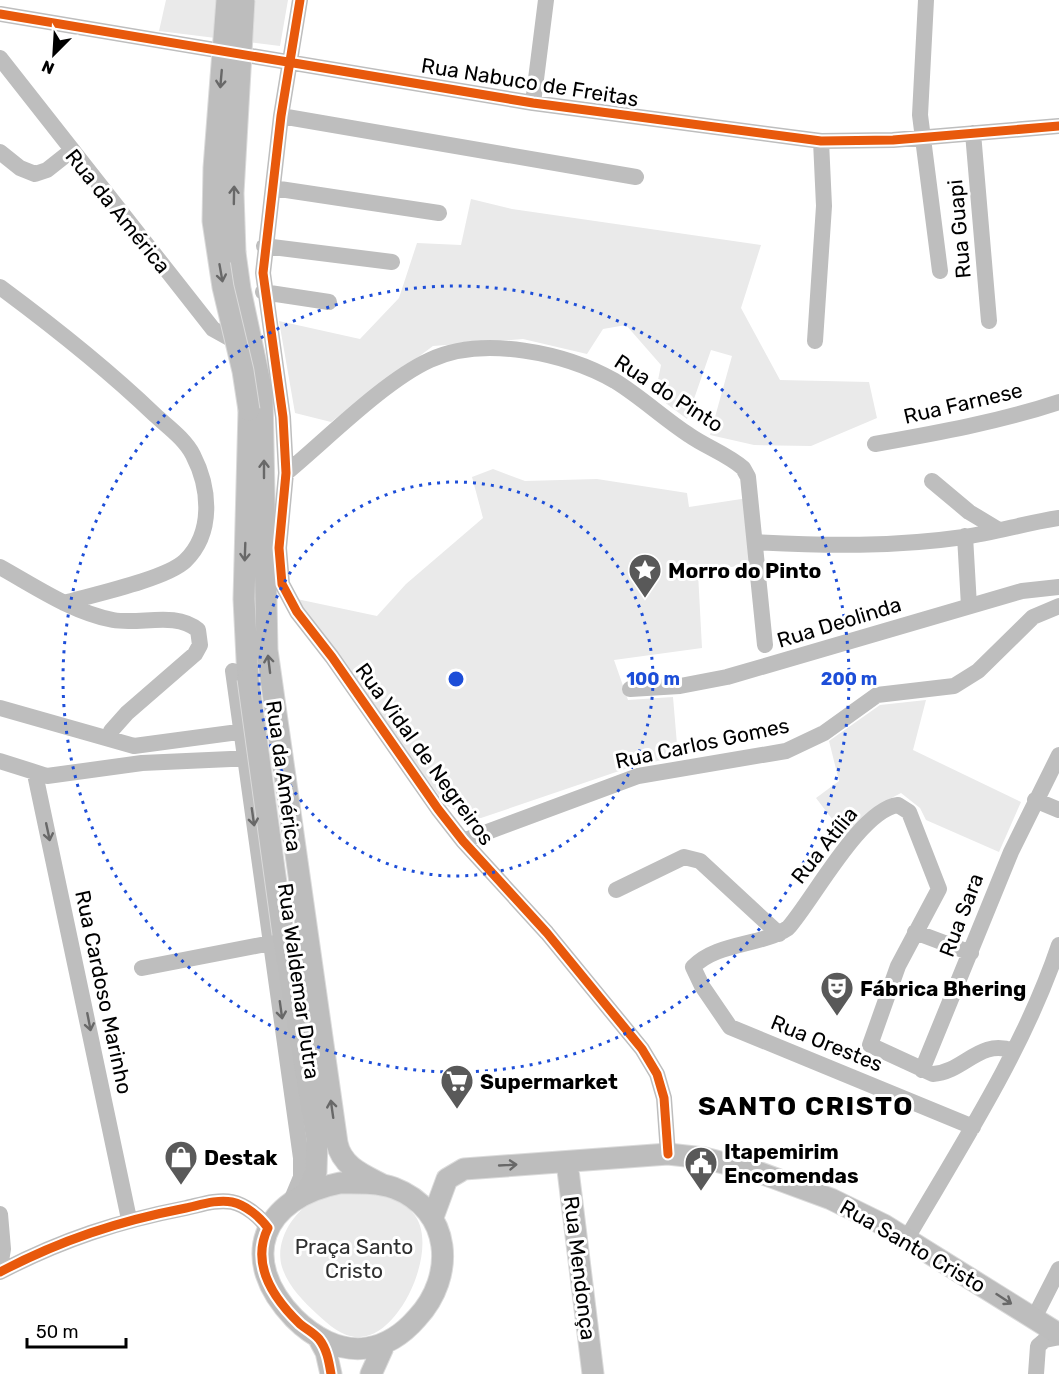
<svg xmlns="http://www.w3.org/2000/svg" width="1059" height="1374" viewBox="0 0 1059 1374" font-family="Rubik,sans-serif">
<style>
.green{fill:#eaeaea}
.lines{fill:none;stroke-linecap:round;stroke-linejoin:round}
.major-casing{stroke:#dbdbdb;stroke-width:23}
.minor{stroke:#bebebe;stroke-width:16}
.major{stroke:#bdbdbd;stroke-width:21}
.major-bridge-casing{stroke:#dbdbdb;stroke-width:23;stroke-linecap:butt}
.major-bridge{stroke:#bdbdbd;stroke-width:21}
.cycleway-casing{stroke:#fff;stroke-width:13}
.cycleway{stroke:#e8590c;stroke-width:9}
.oneway{stroke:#686868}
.ring{fill:none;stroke:#1d4ed8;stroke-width:3;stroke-dasharray:3 6}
.labels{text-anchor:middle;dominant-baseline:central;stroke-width:6;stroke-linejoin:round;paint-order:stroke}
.street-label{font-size:21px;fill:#000;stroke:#fff}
.poi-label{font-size:21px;font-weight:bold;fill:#000;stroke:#fff;text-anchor:start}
.park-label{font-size:21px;fill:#303030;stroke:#fff}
.district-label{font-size:27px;font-weight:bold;letter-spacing:1.5px;fill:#000;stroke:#fff}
.centre{fill:#1d4ed8;stroke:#fff;stroke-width:3}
.ring-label{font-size:18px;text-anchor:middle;font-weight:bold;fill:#1d4ed8;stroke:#fff;stroke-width:6;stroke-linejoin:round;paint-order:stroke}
</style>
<rect width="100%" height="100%" fill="#fff"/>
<path class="green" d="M166,0h122l-8,46 -121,-15z
M471,199l41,10 249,36 -20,63 39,72 89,2 8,36 -66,28 -57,-1 -44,-10 22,-79 -21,-6 -24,69 -32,-24 6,-30 -35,-40 -23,4 -16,25 -64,-15 -90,7 -102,76 -36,-9 -16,-92 81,18 39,-41 18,-55 44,2z
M493,469l32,12 72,-2 90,14 2,14 59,-9 6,65 -56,10 4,75 -88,12 14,40 45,-3 5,59 -53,13 -144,49h-13l-22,-13 -154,-207 85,18 29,-32 77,-66 -11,-41z
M926,700l-13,50 108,52 -22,50 -73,-32 -6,-12 -19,-15 -21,11 -35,32 -29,-38 23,-17 -10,-40 51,-36z
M348,1192c23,2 47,2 64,20 30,30 -10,124 -52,125 -17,1 -31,-12 -43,-23 -14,-13 -29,-28 -35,-47 -8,-26 12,-57 35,-68 10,-4 21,-5 31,-7z"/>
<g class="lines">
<g class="major-casing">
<path id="major" d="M235,253l5,36 22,103 5,258 70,493c5,24 27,32 46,42
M248,679l-4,-80 5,-189
M283,934l34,205 -1,33 -10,22
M567,1162l26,212
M340,1183c18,0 37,-1 54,5 58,22 62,88 23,130 -13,15 -30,27 -50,30 -28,4 -54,-11 -73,-30 -57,-59 -32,-120 46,-135z
M433,1217l14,-38 17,-10 204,-15 36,4 51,13 76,28 53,26 175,109
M318,1337l8,15 5,22
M371,1374l14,-31"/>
</g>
<path class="minor" d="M300,0l-19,116 -18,157 20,144 3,56 -7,75 3,36 15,28 35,45 106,152 25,32 84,92 95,116 15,25 7,24 4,56
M926,0l-6,115 20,156
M0,14l533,89 288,38 72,-1 166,-14
M0,58l213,271 18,10 14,2
M533,103l13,-103
M281,116l355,61
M973,133l16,188
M0,152l20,16 15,6 12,-4 24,-19
M273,188l166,25
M264,246l128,16
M0,287c54,40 107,82 155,128 13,12 30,24 38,40 17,33 21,78 -8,106 -19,18 -93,34 -121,42
M263,292l66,10
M815,341l9,-135 -3,-65
M875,444c62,-11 124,-22 184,-42
M286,473c40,-33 98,-92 144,-113 53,-25 136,-7 185,21 26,16 48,37 74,54 17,12 38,19 54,33l5,9 17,168
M932,481l37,31 30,18
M965,536l4,70
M755,542c70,4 139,5 209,-5 32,-5 63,-14 95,-19
M0,567c36,20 72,45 113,53 28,5 62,-9 85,10l2,15 -5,9 -68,59 -16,18 1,7
M233,671l68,487v19l-10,24
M630,689l50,-3 47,-9 295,-86 37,-4
M0,708l134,38 142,-19
M0,761l47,15 95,-13 111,-5
M35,774l94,445
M1035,800l24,10
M463,841l175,-65 148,-25 38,-18 53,-38 77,-9 24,-15 55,-54 26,-11
M616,890l68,-33 16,4 79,73
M915,932l56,21
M142,968l129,-25
M922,1070l89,-218 48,-97
M973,1127l-243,-100 -28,-41 -9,-19c24,-25 68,-21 95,-39 25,-28 72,-118 110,-123l11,7 30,77 -41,77 -28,79 63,29c31,-2 47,-36 80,-23
M0,1214l3,35 -3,18
M907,1238c55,-94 117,-189 152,-293
M0,1272c61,-32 119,-51 186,-64 14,-3 31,-9 46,-6 14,3 28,15 36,26
M1034,1318l25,-49
M1036,1374l2,-28 7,-6 14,-3"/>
<use href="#major" class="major"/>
<g class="major-bridge-casing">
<path id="major-bridge" d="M227,0l-13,168 -1,53 10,66 20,84 6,39
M235,253l-2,-60 11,-193
M248,679l35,255"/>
</g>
<use href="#major-bridge" class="major-bridge"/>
<g class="cycleway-casing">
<path id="cycleway" d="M300,0l-19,116 -18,157 20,144 3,56 -7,75 3,36 15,28 35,45 106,152 25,32 84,92 95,116 15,25 7,24 4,56
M0,14l533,89 288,38 72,-1 166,-14
M0,1272c61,-32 119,-51 186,-64 14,-3 31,-9 46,-6 14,3 28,15 36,26 -18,37 6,71 32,96 6,5 14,9 19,15 8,10 10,23 12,35"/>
</g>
<use href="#cycleway" class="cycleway"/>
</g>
<defs><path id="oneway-shaft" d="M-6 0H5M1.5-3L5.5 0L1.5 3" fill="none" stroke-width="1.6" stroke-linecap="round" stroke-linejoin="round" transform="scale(1.5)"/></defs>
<g class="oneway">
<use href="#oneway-shaft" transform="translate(221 79) rotate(95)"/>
<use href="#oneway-shaft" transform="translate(234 195) rotate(-89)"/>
<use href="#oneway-shaft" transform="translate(221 273) rotate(80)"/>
<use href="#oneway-shaft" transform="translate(264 469) rotate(-90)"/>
<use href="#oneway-shaft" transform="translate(245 552) rotate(92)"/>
<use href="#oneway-shaft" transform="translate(269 664) rotate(-97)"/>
<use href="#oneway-shaft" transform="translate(253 817) rotate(82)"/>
<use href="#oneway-shaft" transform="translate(48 832) rotate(78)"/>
<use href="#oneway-shaft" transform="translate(281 1010) rotate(82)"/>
<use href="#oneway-shaft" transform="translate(89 1022) rotate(79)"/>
<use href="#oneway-shaft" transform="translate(332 1109) rotate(-98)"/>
<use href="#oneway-shaft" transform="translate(508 1165) rotate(-3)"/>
<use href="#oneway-shaft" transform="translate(1004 1299) rotate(33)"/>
</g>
<g class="ring">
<circle cx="456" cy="679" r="197"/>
<circle cx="456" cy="679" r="393"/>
</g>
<defs>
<g id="sight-pin" transform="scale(1.725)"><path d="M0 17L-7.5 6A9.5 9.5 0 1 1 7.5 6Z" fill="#595959" stroke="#fff"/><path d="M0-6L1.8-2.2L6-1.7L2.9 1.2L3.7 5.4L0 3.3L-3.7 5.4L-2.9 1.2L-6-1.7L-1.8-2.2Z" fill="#fff"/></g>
<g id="theatre-pin" transform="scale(1.725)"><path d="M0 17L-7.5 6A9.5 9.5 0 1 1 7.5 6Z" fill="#595959" stroke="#fff"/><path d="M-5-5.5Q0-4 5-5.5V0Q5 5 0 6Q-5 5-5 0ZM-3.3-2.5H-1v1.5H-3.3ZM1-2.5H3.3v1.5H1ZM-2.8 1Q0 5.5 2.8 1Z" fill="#fff"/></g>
<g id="supermarket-pin" transform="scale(1.725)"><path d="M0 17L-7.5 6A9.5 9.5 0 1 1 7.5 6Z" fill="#595959" stroke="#fff"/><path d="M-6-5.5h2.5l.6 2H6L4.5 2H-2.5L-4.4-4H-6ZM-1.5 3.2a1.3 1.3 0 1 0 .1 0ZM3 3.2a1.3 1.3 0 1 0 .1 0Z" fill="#fff"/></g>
<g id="shop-pin" transform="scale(1.725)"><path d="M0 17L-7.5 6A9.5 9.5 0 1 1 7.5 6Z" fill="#595959" stroke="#fff"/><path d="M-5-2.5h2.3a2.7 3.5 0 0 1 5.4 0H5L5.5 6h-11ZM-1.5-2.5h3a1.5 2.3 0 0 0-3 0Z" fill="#fff"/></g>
<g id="civic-pin" transform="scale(1.725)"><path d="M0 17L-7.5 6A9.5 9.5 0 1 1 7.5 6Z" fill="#595959" stroke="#fff"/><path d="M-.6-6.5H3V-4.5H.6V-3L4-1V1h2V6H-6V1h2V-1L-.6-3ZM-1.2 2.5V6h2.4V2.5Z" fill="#fff"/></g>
</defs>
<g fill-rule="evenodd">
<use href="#sight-pin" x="645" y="570"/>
<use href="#theatre-pin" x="837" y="988"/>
<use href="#supermarket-pin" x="457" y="1081"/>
<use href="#shop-pin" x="181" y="1157"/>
<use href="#civic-pin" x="701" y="1163"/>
</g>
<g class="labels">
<g class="street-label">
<text transform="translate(530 82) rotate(9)">Rua Nabuco de Freitas</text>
<text transform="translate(118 211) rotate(51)">Rua da América</text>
<text transform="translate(959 229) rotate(-95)">Rua Guapi</text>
<text transform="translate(669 393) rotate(33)">Rua do Pinto</text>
<text transform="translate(963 403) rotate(-13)">Rua Farnese</text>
<text transform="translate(839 622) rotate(-17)">Rua Deolinda</text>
<text transform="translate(702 743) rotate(-12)">Rua Carlos Gomes</text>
<text transform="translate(425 754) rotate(54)">Rua Vidal de Negreiros</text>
<text transform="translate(284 776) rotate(82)">Rua da América</text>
<text transform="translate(824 845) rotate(-51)">Rua Atília</text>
<text transform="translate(961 915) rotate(-69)">Rua Sara</text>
<text transform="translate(299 981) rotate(82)">Rua Waldemar Dutra</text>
<text transform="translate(104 992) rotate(78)">Rua Cardoso Marinho</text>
<text transform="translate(827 1043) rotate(22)">Rua Orestes</text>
<text transform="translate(913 1246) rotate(30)">Rua Santo Cristo</text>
<text transform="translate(580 1268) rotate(83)">Rua Mendonça</text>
</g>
<g class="poi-label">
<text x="668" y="570">Morro do Pinto</text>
<text x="860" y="988">Fábrica Bhering</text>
<text x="480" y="1081">Supermarket</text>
<text x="724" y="1151">Itapemirim<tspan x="724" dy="24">Encomendas</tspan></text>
<text x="204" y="1157">Destak</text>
</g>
<g class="park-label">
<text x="354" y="1246">Praça Santo<tspan x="354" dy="24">Cristo</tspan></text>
</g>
<g class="district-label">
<text x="806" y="1106">SANTO CRISTO</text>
</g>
</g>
<circle cx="456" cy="679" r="9" class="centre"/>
<g class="ring-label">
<text x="653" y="685">100 m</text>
<text x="849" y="685">200 m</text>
</g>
<g transform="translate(54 54) rotate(204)" stroke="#ffffff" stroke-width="4.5" paint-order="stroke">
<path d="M0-4.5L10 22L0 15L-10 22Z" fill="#000000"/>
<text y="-9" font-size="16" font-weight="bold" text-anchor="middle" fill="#000000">N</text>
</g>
<path d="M27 1338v9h99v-9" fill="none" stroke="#000000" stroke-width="3"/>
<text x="36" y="1338" font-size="18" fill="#000000" stroke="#ffffff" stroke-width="4.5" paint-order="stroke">50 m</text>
</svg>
